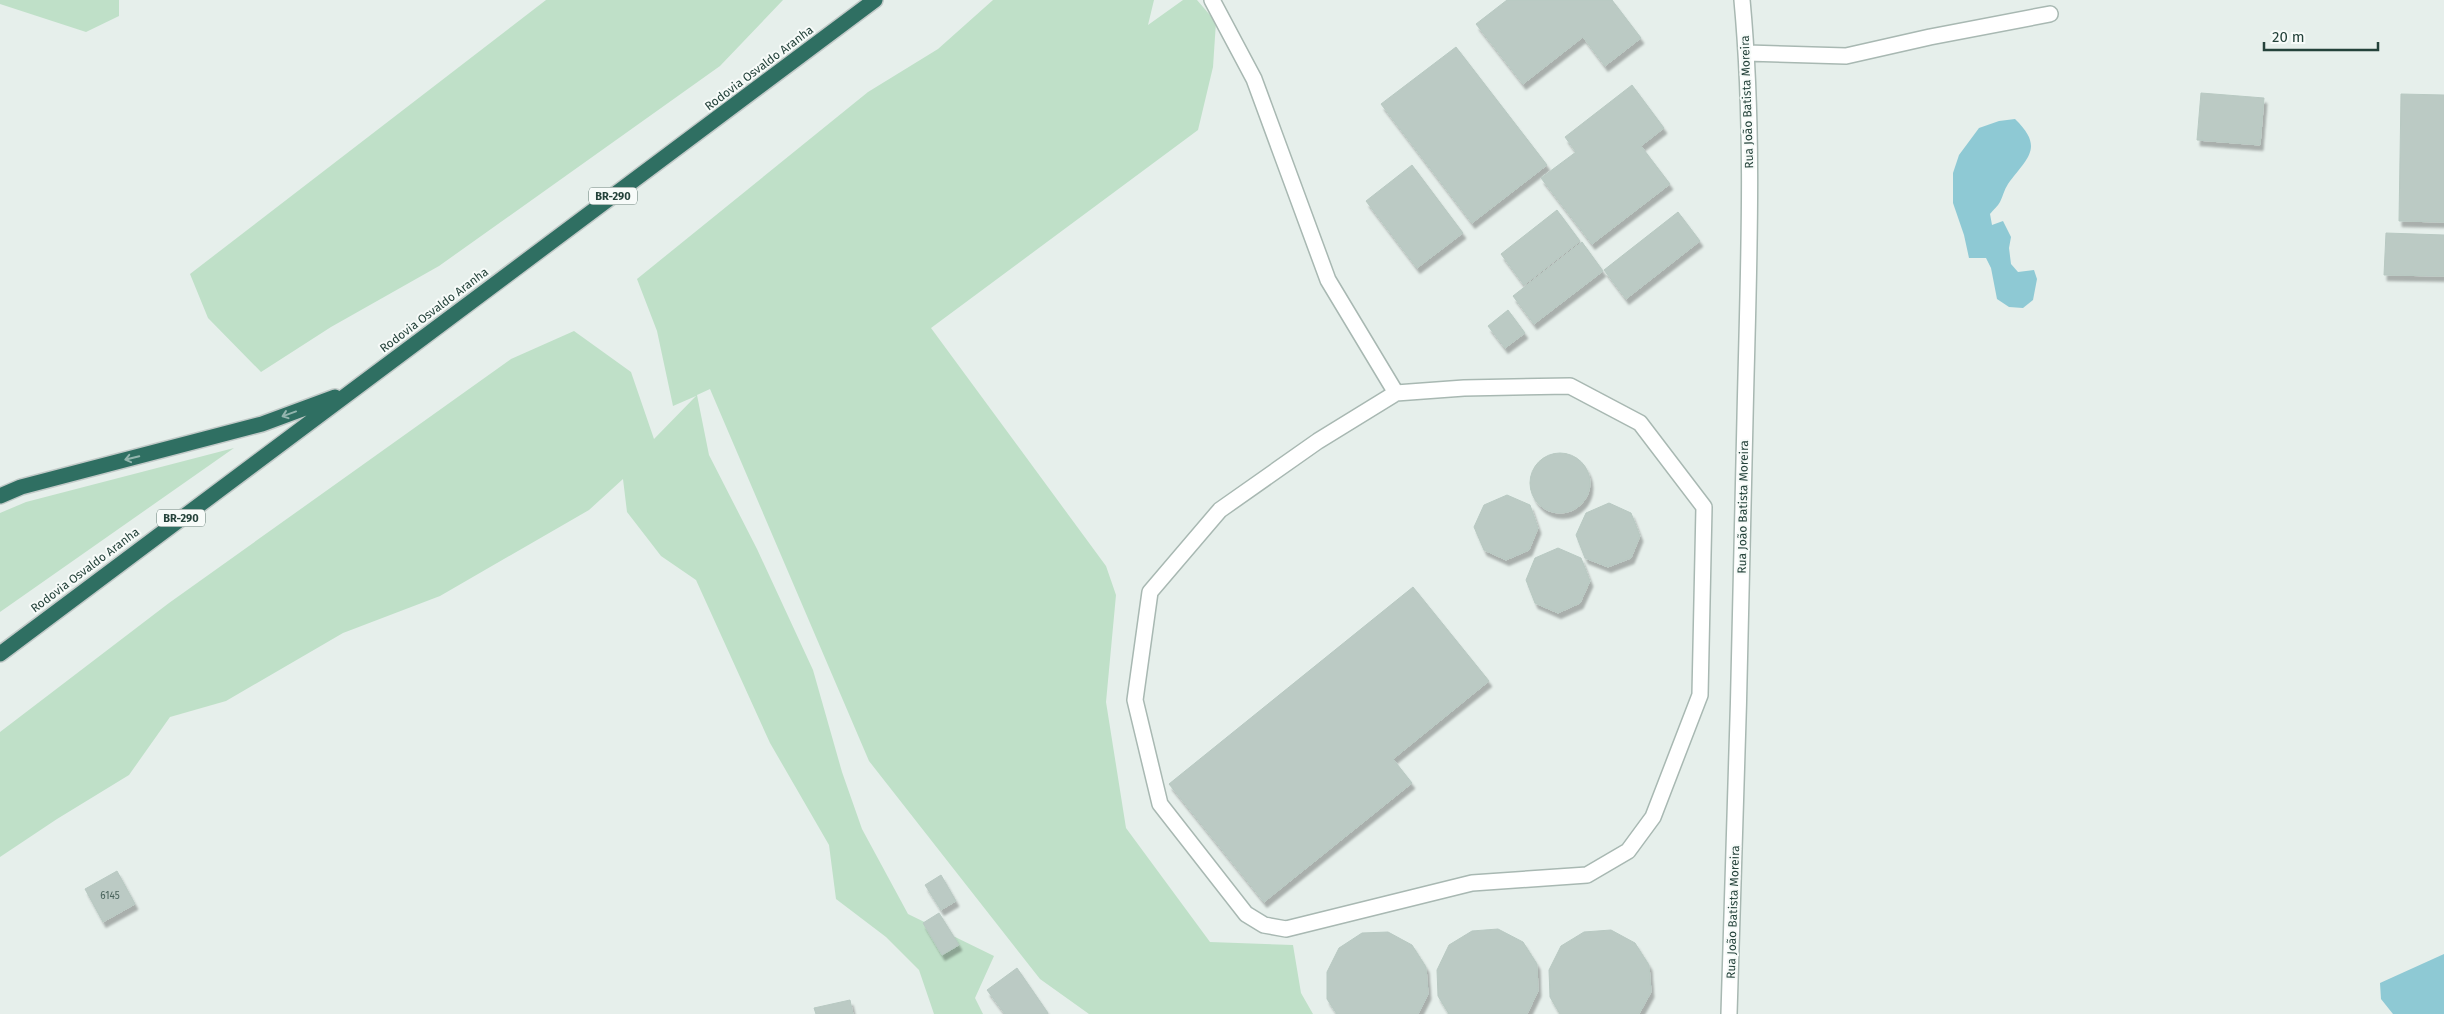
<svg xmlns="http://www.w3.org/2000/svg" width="2444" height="1014" viewBox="0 0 2444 1014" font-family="'Fira Sans',sans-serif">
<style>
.green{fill:#bfe0c8}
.water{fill:#8ec9d4}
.building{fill:#bbcac4;stroke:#b8c9c2;filter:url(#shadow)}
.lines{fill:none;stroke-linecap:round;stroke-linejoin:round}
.minor-casing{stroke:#a8b8b2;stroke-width:18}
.highway-casing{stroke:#c2cac8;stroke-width:18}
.minor{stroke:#fff;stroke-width:15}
.highway{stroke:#2f6f62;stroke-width:15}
.oneway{stroke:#93b5ae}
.labels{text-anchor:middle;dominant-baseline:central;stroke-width:4;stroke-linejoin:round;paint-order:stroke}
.number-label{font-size:10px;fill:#4a645c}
.shield{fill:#f7fbf9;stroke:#637a73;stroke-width:1}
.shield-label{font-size:11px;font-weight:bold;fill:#24423a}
.street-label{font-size:12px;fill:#24423a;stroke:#f7fbf9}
</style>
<defs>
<filter id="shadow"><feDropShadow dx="3" dy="5.5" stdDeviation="1" flood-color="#0004"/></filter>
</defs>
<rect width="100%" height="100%" fill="#e6efeb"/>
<path class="green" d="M0,0h119v16l-33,16 -86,-28z
M546,0h237l-63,66 -281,200 -108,61 -70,45 -53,-54 -18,-44z
M993,0h161l-6,25 35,-25h14l19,22 -3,45 -15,63 -267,198 175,238 10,29 -10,107 20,126 84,114 83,3 8,48 12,21h-224l-49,-35 -171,-218 -159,-372 -13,6 12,60 48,94 56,121 29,102 20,57 46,85 86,42 -19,42 8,16h-49l-15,-44 -33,-33 -50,-38 -7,-54 -59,-102 -74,-163 -35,-24 -34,-44 -4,-33 -34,31 -149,86 -97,37 -117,68 -56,16 -41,58 -72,44 -57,38v-125l169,-129 342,-244 63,-28 57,41 23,67 42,-43 -23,10 -16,-75 -20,-52 231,-187 70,-43z
M234,448l-234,164v-99l26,-11z"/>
<path class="water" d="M2015,119c30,29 12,39 -7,65 -4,6 -5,12 -8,18 -2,4 -7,8 -10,12l2,11 11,-4 8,16 -2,11 2,16 7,8 16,-2 3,9 -4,21 -10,8 -14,-1 -12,-8 -6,-31 -5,-10h-17l-5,-23 -11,-32v-30l6,-18 20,-27 20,-7z
M2444,954v60h-51l-12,-15 -1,-16z"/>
<path class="building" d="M1507,0h105l29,38 -36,28 -22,-29 -60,47 -47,-60z
M1456,47l91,118 -75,58 -91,-119z
M1632,85l32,43 -23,18 29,38 -78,60 -51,-66 35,-26 -11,-15z
M2201,93l63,5 -4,47 -63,-5z
M2401,94l43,1v127l-45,-1z
M1412,165l51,68 -46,35 -51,-67z
M1557,210l23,31 -56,44 -23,-31z
M1678,212l22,29 -74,58 -22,-29z
M2386,233l58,2v41l-60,-1z
M1582,242l21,29 -69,53 -21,-28z
M1508,310l17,23 -20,15 -17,-22z
M1530 483a30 30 0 1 1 60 0a30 30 0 1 1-60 0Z
M1507,495l23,10 8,23 -9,22 -23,10 -22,-10 -10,-23 10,-22z
M1609,503l22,10 9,23 -9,22 -23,9 -23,-9 -9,-23 10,-22z
M1558,548l23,10 9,23 -10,22 -22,10 -23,-10 -9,-23 9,-22z
M1413,587l76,94 -96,78 19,24 -148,119 -95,-118z
M117,871l18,33 -32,18 -18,-33z
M941,875l15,26 -15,9 -16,-25z
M939,913l20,32 -17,10 -19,-32z
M1498,929l25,13 14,22 1,27 -11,23h-78l-11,-18 -1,-26 12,-25 23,-14z
M1611,930l24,13 14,22 2,27 -12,22h-79l-10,-17 -1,-27 12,-24 23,-14z
M1388,932l24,13 14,22 2,27 -10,20h-81l-10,-15v-27l12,-24 23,-15z
M1017,968l31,45 -1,1h-42l-18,-24z
M850,1000l3,14h-37l-2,-6z"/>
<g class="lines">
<g class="minor-casing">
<path id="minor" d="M1212,0l42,79 74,201 68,113
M1747,53l99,3 84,-19 120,-23
M1570,386l70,37 64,84 -4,188 -47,122 -25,34 -41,24 -115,8 -186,46 -22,-4 -18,-11 -86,-110 -25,-104 15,-108 70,-82 98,-69 78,-48 68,-5z
M1729,1014c7,-199 12,-397 16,-596 3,-139 10,-279 -3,-418"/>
</g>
<g class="highway-casing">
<path id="highway" d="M0,496l21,-9 241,-63 73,-27
M0,654l875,-654"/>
</g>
<use href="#minor" class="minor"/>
<use href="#highway" class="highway"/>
</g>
<defs><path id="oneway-shaft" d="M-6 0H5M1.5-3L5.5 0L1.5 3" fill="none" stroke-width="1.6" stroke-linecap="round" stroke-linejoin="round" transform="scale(1.25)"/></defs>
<g class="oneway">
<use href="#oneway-shaft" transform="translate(289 414) rotate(160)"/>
<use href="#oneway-shaft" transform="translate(132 458) rotate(166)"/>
</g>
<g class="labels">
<g class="number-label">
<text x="110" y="896">6145</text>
</g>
<g class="shield">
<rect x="589" y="187.5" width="48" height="17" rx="4"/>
<rect x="157" y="509.5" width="48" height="17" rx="4"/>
</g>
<g class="shield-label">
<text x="613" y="196">BR-290</text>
<text x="181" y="518">BR-290</text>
</g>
<g class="street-label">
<text transform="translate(759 68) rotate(-37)">Rodovia Osvaldo Aranha</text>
<text transform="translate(1747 102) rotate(-92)">Rua João Batista Moreira</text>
<text transform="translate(434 310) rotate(-37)">Rodovia Osvaldo Aranha</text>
<text transform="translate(1743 507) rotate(-89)">Rua João Batista Moreira</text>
<text transform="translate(85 570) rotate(-37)">Rodovia Osvaldo Aranha</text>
<text transform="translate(1733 912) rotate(-88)">Rua João Batista Moreira</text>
</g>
</g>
<path d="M2264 42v8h114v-8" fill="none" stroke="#24423a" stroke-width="2.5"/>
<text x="2272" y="42" font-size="15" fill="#24423a" stroke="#f7fbf9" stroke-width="4" paint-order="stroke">20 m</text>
</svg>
